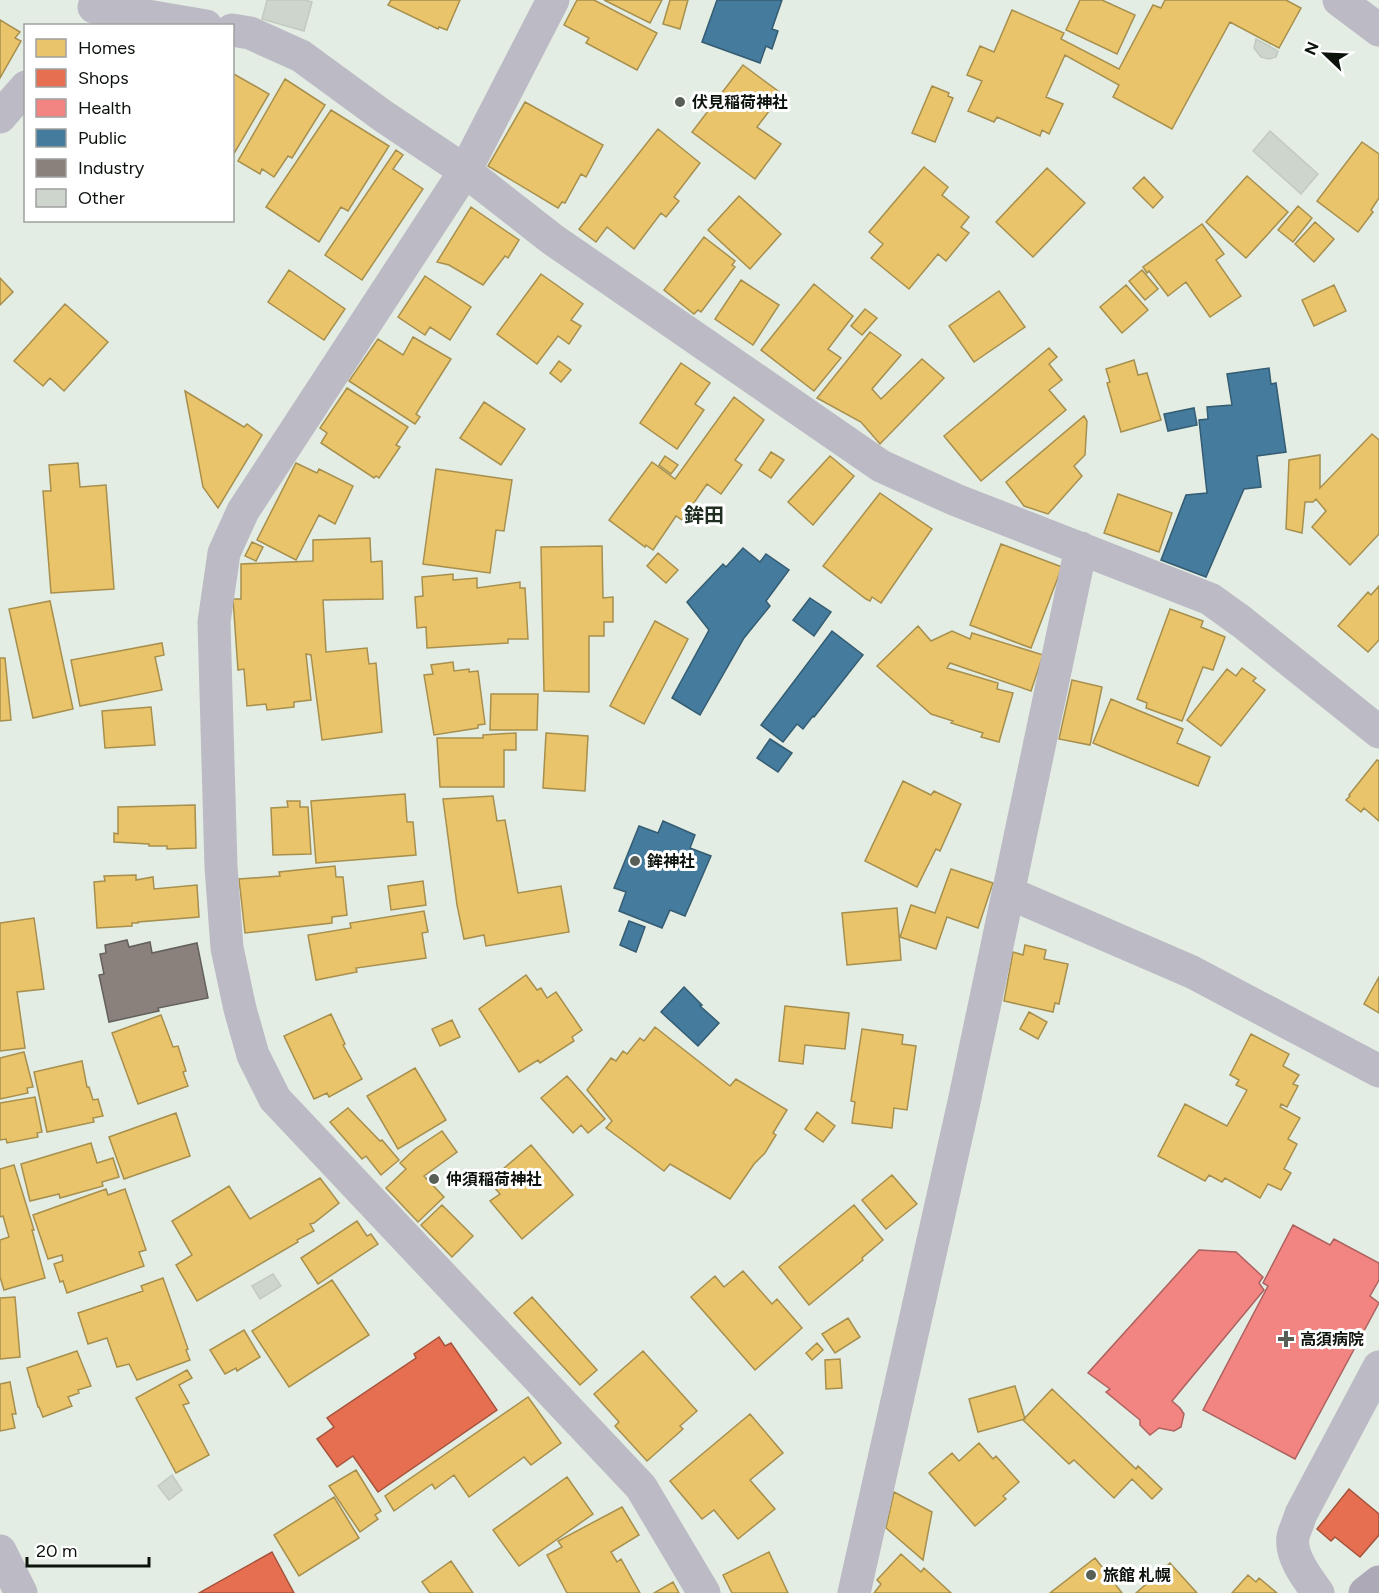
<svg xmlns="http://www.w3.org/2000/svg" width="1379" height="1593" viewBox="0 0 1379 1593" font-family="Figtree,'Noto Sans JP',sans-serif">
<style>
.homes{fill:#e9c46a;stroke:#a78f4e;stroke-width:1.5}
.shops{fill:#e76f51;stroke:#a5533c;stroke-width:1.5}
.health{fill:#f28482;stroke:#ad625f;stroke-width:1.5}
.public{fill:#457b9d;stroke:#345c72;stroke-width:1.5}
.industry{fill:#8a817c;stroke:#64605a;stroke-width:1.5}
.building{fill:#cdd5cd;stroke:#c2cac2;stroke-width:1.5}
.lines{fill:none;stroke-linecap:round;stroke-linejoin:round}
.minor{stroke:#bcbac4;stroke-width:33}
.primary{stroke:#ada9b7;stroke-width:33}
.poi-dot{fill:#575f57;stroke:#fff;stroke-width:2}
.labels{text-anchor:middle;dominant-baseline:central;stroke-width:6;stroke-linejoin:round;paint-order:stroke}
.poi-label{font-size:16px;font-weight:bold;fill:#0c120c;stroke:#fff;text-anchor:start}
.quarter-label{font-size:20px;font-weight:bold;fill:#1f2e20;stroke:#fff}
</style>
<rect width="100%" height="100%" fill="#e3ede3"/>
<path class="homes" d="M391,0h69l-13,30 -8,-3 -1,2 -50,-24z
M577,0h17l63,33 -20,37 -51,-27 3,-5 -25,-13z
M604,0h58l-12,23z
M670,0h18l-8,29 -17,-5z
M1080,0h22l33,15 -18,39 -51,-24z
M1165,0h121l15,8 -22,40 -49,-26 -58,107 -59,-32 6,-12 -54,-30 -19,42 17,7 -14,30 -7,-4 -2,6 -43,-19 -3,5 -26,-11 14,-30 -15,-6 13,-29 14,6 18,-42 52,23 -3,6 58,30 34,-64 8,3z
M0,20l20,12 -5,6 6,3 -21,37z
M743,65l39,29 -25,33 24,17 -26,35 -63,-47z
M232,73l37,21 -37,63z
M285,79l40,26 -33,53 -4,-2 -14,21 -12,-8 -2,5 -22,-13z
M932,86l17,7 -1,3 5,2 -18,44 -23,-9z
M525,102l78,43 -17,32 -5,-3 -16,29 -3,-1 -4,6 -70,-42z
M331,110l58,36 -41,65 -7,-4 -22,35 -53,-35z
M658,129l42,34 -26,34 5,4 -13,16 -5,-4 -27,36 -27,-22 -11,15 -17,-13z
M1362,142l17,12v44l-8,12 2,2 -15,20 -41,-31z
M396,150l7,5 -10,14 30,20 -61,91 -37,-25z
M924,167l24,20 -6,8 27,22 -8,10 8,6 -23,28 -8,-7 -29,35 -38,-31 12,-14 -14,-12z
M1047,168l38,35 -52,54 -37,-35z
M1247,176l41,36 -42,46 -40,-36z
M1144,177l19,20 -10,11 -20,-20z
M739,196l42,38 -31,35 -42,-39z
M1298,206l14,12 -19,24 -15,-12z
M471,207l48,33 -11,18 -3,-2 -22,29 -34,-20 -12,-3z
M1315,222l19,17 -20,23 -19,-18z
M1202,224l22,30 -8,6 25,36 -31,21 -24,-35 -18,14 -19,-25 -2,2 -4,-6z
M704,237l31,24 -3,4 3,2 -34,45 -3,-2 -4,4 -30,-24z
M289,270l56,39 -21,31 -56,-38z
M1142,270l16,19 -13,11 -16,-19z
M541,274l42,30 -12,16 10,6 -12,18 -11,-8 -21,28 -40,-30z
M425,276l46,31 -21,33 -20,-13 -5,8 -27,-18z
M0,278l13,14 -13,13z
M741,280l38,25 -26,40 -38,-26z
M814,284l39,32 -25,33 13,9 -27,33 -53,-41z
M1126,285l22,25 -26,23 -22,-26z
M1334,285l12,26 -32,15 -12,-26z
M999,291l26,36 -51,35 -25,-36z
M65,304l43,38 -44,49 -14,-13 -7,8 -29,-25z
M865,309l12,9 -15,17 -11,-9z
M870,332l31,23 -29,34 9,10 41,-40 22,19 -64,66 -19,-22 -44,-24z
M413,337l38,22 -35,55 4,3 -5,7 -66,-43 29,-42 25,16z
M1049,348l8,9 -8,7 13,16 -13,10 17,20 -85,71 -37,-45z
M1134,360l4,15 9,-2 14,47 -40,12 -14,-49 3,-1 -4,-13z
M559,361l12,9 -10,12 -11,-9z
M681,363l29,20 -15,21 9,6 -27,39 -37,-26z
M347,388l61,39 -12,18 4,2 -21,31 -3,-2 -2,2 -53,-35 6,-10 -7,-5z
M185,391l59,36 3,-3 15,11 -44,73 -15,-21z
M734,397l30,23 -29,40 7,5 -21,29 -14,-10 -25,36 -6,-4 -23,34 -7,-5 -1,2 -36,-27 43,-58 23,17z
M484,402l41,27 -24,36 -41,-27z
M1084,416l3,5 -2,34 -11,11 8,10 -34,38 -24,-8 -18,-24z
M1372,434l7,6v94l-29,31 -38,-38 14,-16 -10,-12 -3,3h-8l-3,31 -16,-4 3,-69 31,-5v33z
M771,452l13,8 -13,18 -12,-8z
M665,456l13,9 -7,9 -12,-9z
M830,456l24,20 -41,49 -25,-23z
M78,463l2,24 26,-2 8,104 -63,4 -8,-102h8l-2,-26z
M296,463l21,10 2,-4 34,17 -18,38 -16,-9 -23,45 -39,-20z
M436,469l76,11 -8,51 -8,-1 -6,43 -67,-9z
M880,493l52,36 -51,74 -9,-6 -2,4 -4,-2 -43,-33z
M1118,494l54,19 -13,39 -55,-19z
M370,538l1,24 11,-1 1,38 -60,1 3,52 41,-4 2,16 7,-1 6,69 -60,8 -11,-85 -5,-1 5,46 -17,2v5l-27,3 -1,-6 -19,2 -3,-37 -6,1 -5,-71h8v-35l72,-3v-21z
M252,542l11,5 -7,14 -11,-5z
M1001,544l61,23 -31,81 -61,-23z
M602,546l1,52 10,-1v25h-9v14h-15v56l-45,-1 -3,-144z
M658,553l20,17 -12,13 -19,-17z
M453,574v6l24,-2v10l43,-6v6h5l3,51h-20v4l-81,5 -1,-21 -9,1 -2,-31 8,-1 -1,-19z
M1379,586v54l-11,12 -30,-26 30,-34 3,3z
M50,601l23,108 -40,9 -24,-109z
M1170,609l33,12 -2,6 24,10 -12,33 -10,-3 -21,54 -36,-13 1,-5 -10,-4z
M655,621l33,18 -44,85 -34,-18z
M918,626l13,15 21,-10 18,8 2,-6 71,22 -12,36 -81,-28 -3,5 51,15 -1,6 16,4 -14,49 -18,-5 2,-4 -32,-10 2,-2 -22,-7 -54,-48z
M162,643l2,12 -9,2 7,33 -82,16 -9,-46z
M0,658h5l6,62 -11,1z
M453,662l1,9 15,-2v3l9,-1 7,53 -7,1v3l-44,7 -10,-60 9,-1 -2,-9z
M1242,668l14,10 -3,3 12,9 -44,56 -34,-26 40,-51 9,7z
M1072,680l30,7 -12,58 -31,-6z
M491,694h47l-1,36h-47z
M1111,699l72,30 -6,14 33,14 -12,29 -105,-43z
M151,707l4,38 -50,3 -3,-37z
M516,733v17h-12v37h-64l-3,-49h46v-3z
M546,733l42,3 -3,55 -42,-3z
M1377,760l2,1v60l-15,-13 -3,4 -15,-12 4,-4 -1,-1z
M903,781l28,14 3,-4 27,13 -21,47 -4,-2 -19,38 -52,-26z
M405,794l2,28h6l3,33 -100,8 -5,-62z
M493,796l4,25 8,-1 13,73 43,-7 8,46 -83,14 -2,-11 -20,4 -7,-34 -14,-106z
M287,801h13v6h8l3,47 -38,1 -2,-47 17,-1z
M195,805l1,43 -29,1v-3h-18v-2l-35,-2v-9l4,1v-27z
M335,866l1,11h7l4,38 -15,2v6l-87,10 -6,-54 41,-3 -1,-4z
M951,869l42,14 -15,45 -31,-11 -11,32 -36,-12 11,-32 24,8z
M136,875v5l17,-3 1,12 43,-4 2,32 -61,5v1h-6v3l-35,2 -3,-46 11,-1 -1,-5z
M423,881l3,24 -35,5 -3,-24z
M897,908l4,52 -54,5 -5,-52z
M424,911l4,21 -6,1 4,25 -70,10 1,4 -41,8 -8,-45 43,-7 -1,-5z
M34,918l10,71 -27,3 8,56 -25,3v-128z
M1025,945l21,5 -2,9 24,5 -9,40 -4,-1 -2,9 -49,-11 9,-49 10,3z
M526,975l11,15 4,-2 6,10 9,-6 26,38 -10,7 2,4 -34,22 -2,-3 -19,12 -40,-63z
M1379,977v36l-15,-9z
M785,1006l64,7 -4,36 -40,-4 -2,19 -24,-3z
M1029,1012l18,10 -9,17 -18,-10z
M331,1014l14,30 -2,1 19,34 -33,18 -2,-4 -13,6 -30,-63z
M161,1015l12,32 5,-1 8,25 -3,1 5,14 -50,18 -26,-71z
M452,1020l8,17 -20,9 -8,-17z
M655,1027l75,59 6,-7 51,31 -14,23 3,2 -11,18 -11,11 -24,35 -60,-35 -6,7 -58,-43 6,-7 -25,-31 24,-32 5,3 7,-10 4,3 13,-16 4,3z
M862,1029l41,6 -1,9 14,2 -9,64 -13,-2 -2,20 -40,-5 3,-21 -4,-1z
M1251,1034l38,20 -6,12 16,9 -6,9 5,2 -11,21 -6,-3 -1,3 20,11 -12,21 9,5 -13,25 7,4 -10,17 -13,-6 -8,14 -35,-20 -3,4 -13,-7 -4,6 -47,-25 27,-52 42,22 20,-36 -11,-5 3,-5 -9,-5z
M24,1052l9,35 -6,1 1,5 -28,6v-41z
M82,1061l5,26h2l4,13 5,-1 5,17 -10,2 1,4 -47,10 -13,-60z
M415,1068l31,52 -48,29 -31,-53z
M567,1076l38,43 -17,14 -7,-8 -8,8 -32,-35z
M35,1097l7,35 -5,1 1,4 -31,6 -1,-4 -6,1v-37z
M348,1108l32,33 2,-1 17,20 -18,15 -15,-19 -4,3 -32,-37z
M817,1112l18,14 -12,16 -18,-13z
M176,1113l14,43 -66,23 -15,-42z
M442,1131l15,21 -33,24 20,21 -26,25 -32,-34 20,-19 -6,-6 15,-14z
M91,1143l6,20 16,-5 6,19 -17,5 1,4 -43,12 -1,-4 -29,7 -9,-37z
M531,1145l42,50 -51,44 -32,-38 10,-7 -11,-13z
M14,1165l20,65h-2l13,48 -41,12 -4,-13v-37l9,-3 -6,-21 -3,1v-48z
M892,1175l25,29 -31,25 -24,-29z
M320,1178l19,25 -25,20 -4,1 4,7 -17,9 1,2 -101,59 -21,-36 16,-10 -20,-34 57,-35 21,33z
M106,1189l2,6 17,-6 21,61 -7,2 5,14 -77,27 -4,-12 -3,1 -6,-18 9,-3 -1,-6 -14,4 -15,-44z
M442,1205l31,31 -21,21 -31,-32z
M854,1205l29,35 -21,18 1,2 -54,45 -30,-38z
M357,1221l10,15 4,-2 7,10 -60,40 -17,-26z
M743,1271l29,33 5,-5 25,29 -47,42 -64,-73 24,-21 9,11z
M163,1278l25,71 -2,1 4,10 -53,20 -8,-16 -12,3 -10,-29 -19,6 -10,-31 65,-22 -2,-5z
M332,1280l37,55 -80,52 -37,-56z
M15,1297l5,60 -20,2v-61z
M532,1297l65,73 -17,15 -66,-72z
M848,1318l12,19 -25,16 -13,-19z
M244,1330l16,27 -23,14 -1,-3 -11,6 -15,-24z
M817,1343l6,7 -11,10 -6,-7z
M77,1351l14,35 -13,4 1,3 -11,4 4,9 -29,11 -4,-10h-1l-11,-39z
M643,1351l54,60 -17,15 3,3 -36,32 -32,-35 4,-4 -25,-28z
M840,1359l2,29 -16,1 -1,-29z
M187,1370l5,8 -13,7 10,18 -6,2 26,50 -33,18 -40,-75z
M10,1382l6,32h-4l3,14 -15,3v-47z
M1015,1386l10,33 -47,13 -9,-33z
M1052,1389l84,80 2,-3 24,23 -10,10 -20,-20 -18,19 -40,-38 -5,4 -46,-44z
M528,1397l33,46 -30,22 -7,-8 -55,40 -15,-22 -19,14 -3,-5 -38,27 -9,-15z
M750,1414l33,39 -33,27 25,29 -37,30 -24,-29 -12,9 -32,-38z
M979,1443l14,16 3,-3 23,26 -16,14 3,3 -31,27 -46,-53 23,-20 7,8z
M356,1470l25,41 -6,4 3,4 -18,13 -31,-46z
M567,1477l26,37 -74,52 -26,-36z
M894,1492l38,20 -9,48 -37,-32z
M334,1497l25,41 -60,38 -25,-41z
M622,1507l17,28 -28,17 6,10 4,-3 19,34h-73l-20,-38 15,-8 -4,-6z
M769,1552l19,41h-56l-9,-18z
M901,1554l20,18 3,-4 27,25h-77l7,-9 -4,-4z
M1095,1558l27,35h-72z
M451,1561l22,32h-43l-8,-11z
M1170,1563l27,30h-61z
M1248,1575l8,7 3,-4 18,15h-45z
M673,1582l6,11h-25z"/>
<path class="shops" d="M439,1337l6,9 6,-3 46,67 -119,82 -25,-36 -16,11 -20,-28 17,-12 -7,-9 89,-60 -2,-4z
M1349,1489l30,25v21l-19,22 -25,-20 -4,4 -14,-12z
M272,1552l22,41h-95z"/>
<path class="health" d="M1293,1225l37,20 4,-6 45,24v17l-9,16 9,7 -84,156 -92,-49 65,-124 -5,-3z
M1199,1250l37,2 27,25 -4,6 5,7 -92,111 8,7 4,6 -3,13 -7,4 -15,-3 -9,7 -10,-10v-5l-34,-28 4,-3 -22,-16z"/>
<path class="public" d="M717,0h65l-10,29 6,2 -6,18 -6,-3 -6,17 -58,-21z
M1269,368l2,16 5,-1 10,69 -29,4 4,31 -17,2 -38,88 -45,-17 25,-65 21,-2 -8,-73 9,-1 -1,-12 25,-2 -5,-31z
M1194,408l3,17 -29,6 -4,-17z
M743,548l17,14 6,-8 23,16 -23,31 4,5 -26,32 -44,77 -28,-17 37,-68 -22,-28 36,-38 3,3z
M810,598l21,14 -17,24 -21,-16z
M832,631l31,24 -49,62 -1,-1 -10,13 -6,-5 -14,18 -22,-17z
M770,739l22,14 -14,19 -21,-14z
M663,821l32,14 -5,13 21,8 -26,60 -15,-6 -8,18 -43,-17 7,-19 -12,-4 25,-62 19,7z
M629,921l16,6 -9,25 -16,-7z
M684,987l18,18 -2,1 19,17 -21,23 -37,-34z"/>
<path class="industry" d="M127,940l2,7 21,-5 2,11 45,-10 11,55 -50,10 1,3 -50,11 -10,-47 5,-1 -4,-20 6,-1 -1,-8z"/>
<path class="building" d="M267,0h38l7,2 -8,29 -42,-12z
M1256,39l22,12 -2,6 -7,2 -8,-2 -7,-9z
M1270,131l48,43 -17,20 -48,-43z
M273,1274l8,12 -21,13 -8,-13z
M172,1475l10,15 -13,10 -11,-14z"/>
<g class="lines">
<path class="minor" d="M553,0l-88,171 -222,340 -19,42 -10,69 7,245 6,81 13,61 13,46 22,44 366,388 63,106
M1339,0l40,30
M94,7l112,19
M232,30l18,3 51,23 82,60 82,55 87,68 329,227 75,34 254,99 32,23 137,110
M0,117l26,-30
M1009,893l183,79 187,99
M0,1551l21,42
M854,1593l110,-491 117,-554
M1318,1593c-11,-15 -28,-37 -25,-56 2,-8 6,-16 8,-23l78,-147"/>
<path class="primary" d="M1365,1593l14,-11"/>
</g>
<g class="poi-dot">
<circle cx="680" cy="102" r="6"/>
<circle cx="635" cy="861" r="6"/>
<circle cx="434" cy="1179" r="6"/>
<path d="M1283 1330h6v6h6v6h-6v6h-6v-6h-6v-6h6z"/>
<circle cx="1091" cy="1575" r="6"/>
</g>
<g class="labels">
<g class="poi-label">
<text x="692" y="102">伏見稲荷神社</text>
<text x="647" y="861">鉾神社</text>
<text x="446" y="1179">仲須稲荷神社</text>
<text x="1300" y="1339">高須病院</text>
<text x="1103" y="1575">旅館 札幌</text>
</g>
<g class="quarter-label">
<text x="704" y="515">鉾田</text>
</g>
</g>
<rect x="24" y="24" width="210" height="198" fill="#ffffff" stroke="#9ea09e" stroke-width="1.5"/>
<rect x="36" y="39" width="30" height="18" fill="#e9c46a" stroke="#9ea09e" stroke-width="1.5"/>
<text x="78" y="54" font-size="18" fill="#0c120c">Homes</text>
<rect x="36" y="69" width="30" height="18" fill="#e76f51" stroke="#9ea09e" stroke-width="1.5"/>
<text x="78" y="84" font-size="18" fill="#0c120c">Shops</text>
<rect x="36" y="99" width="30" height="18" fill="#f28482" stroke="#9ea09e" stroke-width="1.5"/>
<text x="78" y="114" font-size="18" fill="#0c120c">Health</text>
<rect x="36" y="129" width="30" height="18" fill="#457b9d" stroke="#9ea09e" stroke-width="1.5"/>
<text x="78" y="144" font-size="18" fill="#0c120c">Public</text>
<rect x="36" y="159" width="30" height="18" fill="#8a817c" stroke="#9ea09e" stroke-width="1.5"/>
<text x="78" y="174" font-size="18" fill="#0c120c">Industry</text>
<rect x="36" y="189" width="30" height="18" fill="#cdd5cd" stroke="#9ea09e" stroke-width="1.5"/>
<text x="78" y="204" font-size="18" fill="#0c120c">Other</text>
<g transform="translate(1325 54) rotate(293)" stroke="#ffffff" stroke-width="4.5" paint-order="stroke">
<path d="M0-4.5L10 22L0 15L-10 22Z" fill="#0c120c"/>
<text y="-9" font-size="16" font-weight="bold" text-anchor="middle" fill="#0c120c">N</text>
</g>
<path d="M27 1557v9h122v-9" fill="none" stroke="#0c120c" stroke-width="3"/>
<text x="36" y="1557" font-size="18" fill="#0c120c" stroke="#ffffff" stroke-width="4.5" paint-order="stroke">20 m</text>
</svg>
